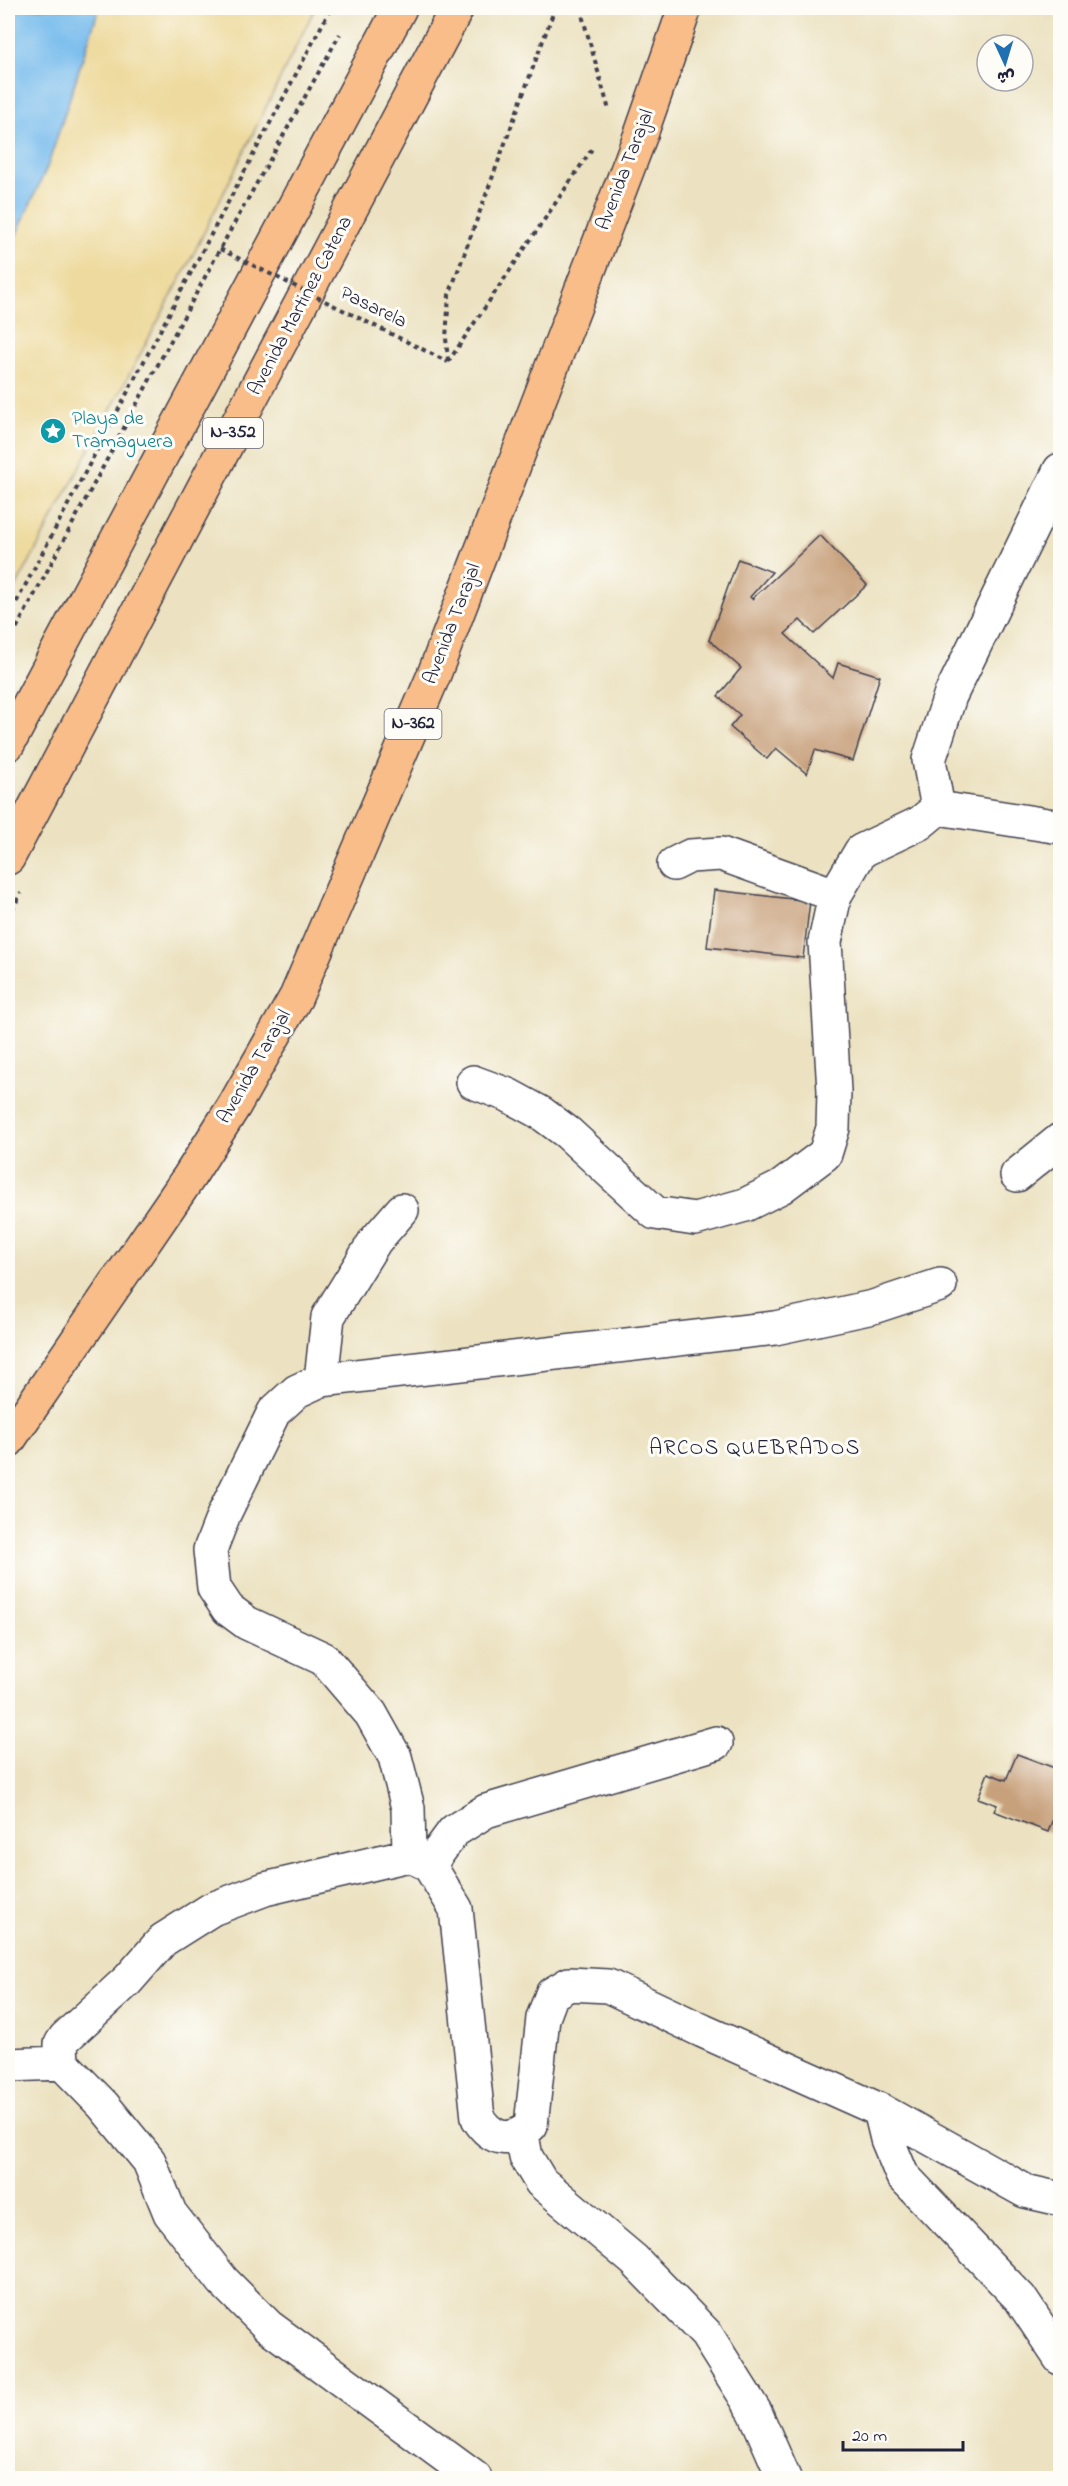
<svg xmlns="http://www.w3.org/2000/svg" width="1068" height="2486" viewBox="0 0 1068 2486" font-family="'Indie Flower','Playpen Sans Arabic',sans-serif">
<style>
.sand{fill:#eeda9e;stroke:#887e6c;stroke-width:1.5}
.water{fill:#76bbed;stroke:#4c6e94;stroke-width:1.5}
.building{fill:#c7a07b}
.lines{fill:none;stroke-linecap:round;stroke-linejoin:round}
.minor-casing{stroke:#403f4f;stroke-width:36}
.highway-casing{stroke:#403f4f;stroke-width:36}
.path{stroke:#403f4f;stroke-width:4;stroke-dasharray:4.5 4.5;stroke-linecap:butt}
.minor{stroke:#fff;stroke-width:33}
.highway{stroke:#f8bd89;stroke-width:33}
.path-bridge{stroke:#403f4f;stroke-width:4;stroke-dasharray:4.5 4.5;stroke-linecap:butt}
.labels{text-anchor:middle;dominant-baseline:central;stroke-width:6;stroke-linejoin:round;paint-order:stroke}
.shield{fill:#fdfcf7;stroke:#646373;stroke-width:1.5}
.shield-label{font-size:18px;font-weight:bold;fill:#22223b}
.street-label{font-size:20px;fill:#22223b;stroke:#fdfcf7}
.culture-label{font-size:20px;fill:#0d838f;stroke:#fdfcf7;text-anchor:start}
.neighbourhood-label{font-size:21px;letter-spacing:1.5px;fill:#22223b;stroke:#fdfcf7}
</style>
<rect width="100%" height="100%" fill="#fdfcf7"/>
<filter id="ink" filterUnits="userSpaceOnUse"><feTurbulence type="fractalNoise" baseFrequency=".0167" numOctaves="2"/><feDisplacementMap in="SourceGraphic" scale="12" xChannelSelector="R" yChannelSelector="G"/><feConvolveMatrix kernelMatrix="1 2 1 2 8 2 1 2 1" color-interpolation-filters="sRGB"/></filter>
<filter id="wash" filterUnits="userSpaceOnUse"><feTurbulence type="fractalNoise" baseFrequency=".008" numOctaves="4" result="noise"/><feDisplacementMap in="SourceGraphic" scale="24" xChannelSelector="R" yChannelSelector="G"/><feGaussianBlur stdDeviation="1.35" result="paint"/><feColorMatrix in="noise" values="0 0 0 0 0 0 0 0 0 0 0 0 0 0 0 0 0 1.4 0 .05"/><feComposite in="paint" operator="in"/></filter>
<g filter="url(#wash)">
<rect width="100%" height="100%" fill="#ece2c1"/>
<path class="sand" d="M99,8h216l-125,253 -182,341v-349l40,-88z"/>
<path class="water" d="M8,8h91l-51,157 -40,88z"/>
<g id="blocks">
<path class="building" d="M820,535l47,50 -53,49 -14,-14 -15,14 48,44 5,-15 42,13 -27,85 -38,-11 -8,24 -31,-26 -9,11 -37,-32 10,-12 -22,-19 23,-28 -32,-28 29,-81 34,13 -22,25 2,2z
M714,890l96,11 -7,57 -96,-11z
M1017,1754l43,16v30l-12,32 -54,-21 3,-6 -19,-7 10,-25 18,7z"/>
</g>
</g>
<g filter="url(#ink)">
<use href="#blocks" fill-opacity="0" stroke="#403f4f" stroke-width="1.5"/>
<g class="lines">
<g class="minor-casing">
<path id="minor" d="M938,808l-9,-48 21,-64 110,-226
M674,864l16,-8 31,-2 114,41
M473,1082l35,13 33,18 27,20 87,80 40,6 50,-14 36,-18 44,-33 8,-26 1,-37 -9,-149 10,-47 26,-44 59,-28 18,-15 122,19
M1017,1175l43,-35
M321,1380l7,-63 47,-76 27,-31
M409,1855l-1,-47 -13,-51 -24,-43 -47,-55 -77,-36 -19,-14 -14,-21 -4,-38 14,-36 50,-102 23,-21 24,-11 454,-52 98,-21 67,-22
M429,1865l25,-34 32,-20 230,-68
M8,2065l54,-2
M880,2110l7,29 15,36 118,123 40,60
M522,2135l4,22 15,25 93,78 72,74 49,78 29,66
M475,2478l-207,-152 -45,-45 -53,-68 -21,-52 -46,-56 -41,-42 -1,-19 4,-6 63,-58 35,-40 49,-31 53,-20 144,-34 20,10 27,44 22,209c13,22 34,27 53,7l12,-107 9,-24 17,-10 39,2 95,45 177,79 145,81 35,8"/>
</g>
<g class="highway-casing">
<path id="highway" d="M8,744l392,-736
M8,858l449,-850
M8,1441l181,-264 45,-71 62,-109 137,-320 208,-543 44,-126"/>
</g>
<path class="path" d="M580,8l29,102
M448,361l-2,-23 3,-43 106,-287
M448,362l144,-213
M8,618l323,-610
M8,644l212,-395 120,-215
M8,918l13,-25"/>
<use href="#minor" class="minor"/>
<use href="#highway" class="highway"/>
<path class="path-bridge" d="M220,249l228,113"/>
</g>
</g>
<defs>
<g id="sight-disc" transform="scale(1.35)"><circle r="9.5" fill="#0f9aa8" stroke="#fdfcf7"/><path d="M0-6L1.8-2.2L6-1.7L2.9 1.2L3.7 5.4L0 3.3L-3.7 5.4L-2.9 1.2L-6-1.7L-1.8-2.2Z" fill="#fff"/></g>
</defs>
<g fill-rule="evenodd">
<use href="#sight-disc" x="53" y="431"/>
</g>
<g class="labels">
<g class="shield">
<rect x="203" y="418" width="60" height="30" rx="4.5"/>
<rect x="384.5" y="709" width="57" height="30" rx="4.5"/>
</g>
<g class="shield-label">
<text x="233" y="433">N-352</text>
<text x="413" y="724">N-362</text>
</g>
<g class="street-label">
<text transform="translate(626 170) rotate(-69)">Avenida Tarajal</text>
<text transform="translate(301 306) rotate(-62)">Avenida Martinez Catena</text>
<text transform="translate(373 308) rotate(26)">Pasarela</text>
<text transform="translate(453 624) rotate(-69)">Avenida Tarajal</text>
<text transform="translate(255 1067) rotate(-60)">Avenida Tarajal</text>
</g>
<g class="culture-label">
<text x="72" y="419">Playa de<tspan x="72" dy="23">Tramaguera</tspan></text>
</g>
<g class="neighbourhood-label">
<text x="755" y="1449">ARCOS QUEBRADOS</text>
</g>
</g>
<rect width="1068" height="2486" fill="none" stroke="#fdfcf7" stroke-width="30"/>
<g transform="translate(1005 63) rotate(176)"><circle r="28" fill="#fdfcf7" stroke="#a5a5ac" stroke-width="1.5"/>
<path d="M0-4.5L10 22L0 15L-10 22Z" fill="#1f6fb2"/>
<text y="-9" font-size="16" font-weight="bold" text-anchor="middle" fill="#22223b">ش</text>
</g>
<path d="M843 2441v9h120v-9" fill="none" stroke="#22223b" stroke-width="3"/>
<text x="852" y="2441" font-size="18" fill="#22223b" stroke="#fdfcf7" stroke-width="4.5" paint-order="stroke">20 m</text>
</svg>
